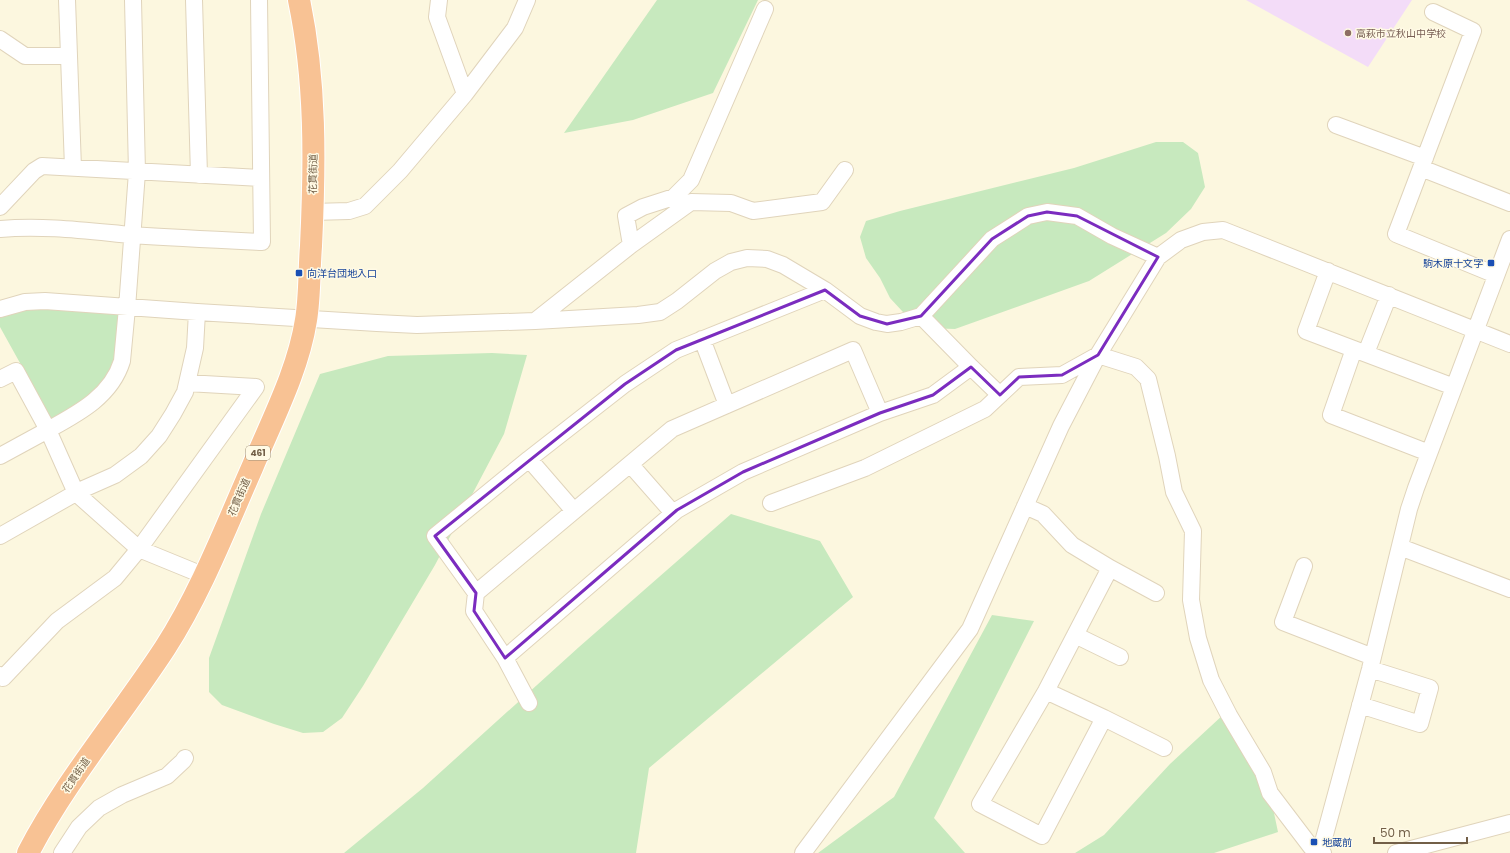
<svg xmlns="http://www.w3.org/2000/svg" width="1510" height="853" viewBox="0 0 1510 853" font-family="Poppins,'Noto Sans JP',sans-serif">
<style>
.education{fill:#f3dcf8}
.green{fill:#c7e9be}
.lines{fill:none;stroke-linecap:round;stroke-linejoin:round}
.minor-casing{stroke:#e0d4bb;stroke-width:18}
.highway-casing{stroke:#fff;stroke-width:24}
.minor{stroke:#fff;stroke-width:16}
.highway{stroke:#f8c294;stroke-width:22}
.marked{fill:none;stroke:#7b2cbf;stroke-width:3;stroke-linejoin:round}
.education-dot{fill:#8d6e63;stroke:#fffae5;stroke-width:1.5}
.transit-dot{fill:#1a4fb4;stroke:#fffae5;stroke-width:1.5}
.labels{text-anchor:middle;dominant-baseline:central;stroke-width:3;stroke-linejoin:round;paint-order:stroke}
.shield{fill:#fffae5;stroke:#9c8e76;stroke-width:1}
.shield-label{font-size:9px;font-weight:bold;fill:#725f47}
.education-label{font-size:10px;fill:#785e54;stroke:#fffae5;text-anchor:start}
.street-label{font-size:10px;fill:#725f47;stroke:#fffae5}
.transit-label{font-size:10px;fill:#164399;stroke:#fffae5;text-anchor:start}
</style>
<rect width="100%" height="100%" fill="#fcf7df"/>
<path class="education" d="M1246,0h166l-44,67z"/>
<path class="green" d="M657,0h101l-45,93 -80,27 -69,13z
M1156,142h27l15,11 7,34 -14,22 -25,24 -77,48 -134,48 -29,-1 -11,-3 -25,-27 -10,-20 -14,-20 -6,-21 6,-16 34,-10 174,-43z
M7,307l120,1 -15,73 -57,45 -55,-99v-11z
M492,353l35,2 -23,79 -69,131 -72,121 -21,32 -19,14 -20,1 -29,-9 -52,-19 -13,-13v-34l52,-144 59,-140 68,-18z
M731,514l89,27 33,56 -204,171 -13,85h-292l79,-65 156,-141z
M992,615l42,6 -100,197 31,35h-147l76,-56z
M1224,714l43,66 11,52 -64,21h-139l29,-18 66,-71z"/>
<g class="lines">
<g class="minor-casing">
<path id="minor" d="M67,0l6,168
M194,0l5,175
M439,0l-2,17 28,77
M1433,12l40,19 -77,203 100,41
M0,39l25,17h44
M1336,125l89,33
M1421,168l89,35
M0,207l34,-36 8,-5 219,12
M312,212l37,-1 16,-5 35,-35 65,-77 50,-66 12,-28
M0,229c43,-4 88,2 131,6 44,3 88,5 131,7l-3,-242
M631,245l-5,-29 17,-9 31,-10 17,-17 74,-171
M1328,271l-22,60 148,56
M825,290l-149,60 -51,34 -96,75 -94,77 41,57 -2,18 31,47 172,-148 66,-38 137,-59 53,-18 38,-28 -50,-51
M0,309l25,-7 20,-1 152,11 180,11 40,2 118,-4 103,-6 22,-3 17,-11 38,-30 16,-9 16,-4 20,1 16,6 42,25 35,26 16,6 11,2 14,-2 20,-6 71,-77 36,-23 19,-4 30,4 35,20 46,21
M535,321l96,-76 60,-43 40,1 22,8 69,-9 23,-32
M702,339l25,66
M1354,349l-23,66 98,38
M1366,353l23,-58
M971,367l29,28
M0,379l16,-8 32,59 28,63 63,56 117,-162 -69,-4
M0,456c15,-8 31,-17 46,-25 31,-17 65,-34 76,-70l5,-53 10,-136 -4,-172
M529,459l45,52
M630,464l43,49
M771,503l94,-35 120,-59 34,-32 43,-2 36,-20 38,12 12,12 19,77 7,36 19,39 -2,69 7,38 13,42 18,35 34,57 7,21 41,54 12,6
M1025,506l18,8 29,31 38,23 -64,123 -66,113 62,32 62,-118
M0,536l81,-46 34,-15 26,-19 18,-20 14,-22 12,-22 10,-44 2,-36
M1400,547l110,42
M1304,566l-21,56 90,35
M1110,568l46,25
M476,593l196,-164 181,-79 27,63
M1075,635l45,22
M505,658l24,45
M0,675l3,3 54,-57 58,-43 24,-29 66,27
M1046,691l58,27 60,30
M1360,705l60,19 10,-36 -60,-19
M62,853l17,-26 20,-19 23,-13 45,-19 16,-15 2,-3
M803,853l167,-224 91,-203 37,-71 60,-98 23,-17 22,-8 20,-2 287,114
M1320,853l50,-184 39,-160 7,-21 94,-249
M1396,853l114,-30"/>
</g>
<g class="highway-casing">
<path id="highway" d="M28,853c38,-73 92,-136 137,-205 36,-56 60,-119 87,-180 20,-48 46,-97 54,-148 4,-24 3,-50 5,-74 4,-83 5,-165 -12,-246"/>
</g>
<use href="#minor" class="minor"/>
<use href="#highway" class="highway"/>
</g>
<path class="marked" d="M1047,212l30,4 81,41 -60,98 -36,20 -43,2 -19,18 -29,-28 -38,28 -53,18 -137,59 -66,38 -172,148 -31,-47 2,-18 -41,-57 190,-152 51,-34 149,-60 35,26 27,8 34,-8 71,-77 36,-23z"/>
<circle class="education-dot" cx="1348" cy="33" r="4"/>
<g class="transit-dot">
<rect x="1487" y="259" width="8" height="8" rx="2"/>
<rect x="295" y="269" width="8" height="8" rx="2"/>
<rect x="1310" y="838" width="8" height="8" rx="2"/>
</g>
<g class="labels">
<rect class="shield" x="246" y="446" width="24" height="14" rx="3"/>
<g class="shield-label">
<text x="258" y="453">461</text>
</g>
<g class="education-label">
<text x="1356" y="33">高萩市立秋山中学校</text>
</g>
<g class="street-label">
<text transform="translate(313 174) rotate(-89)">花貫街道</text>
<text transform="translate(239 497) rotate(-67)">花貫街道</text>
<text transform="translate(76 775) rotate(-55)">花貫街道</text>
</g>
<g class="transit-label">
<text x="1483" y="263" text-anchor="end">駒木原十文字</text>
<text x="307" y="273">向洋台団地入口</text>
<text x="1322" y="842">地蔵前</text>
</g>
</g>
<path d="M1374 837v6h93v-6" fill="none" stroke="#725f47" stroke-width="2"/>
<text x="1380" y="837" font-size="12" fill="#725f47" stroke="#fffae5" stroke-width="3" paint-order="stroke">50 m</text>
</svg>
